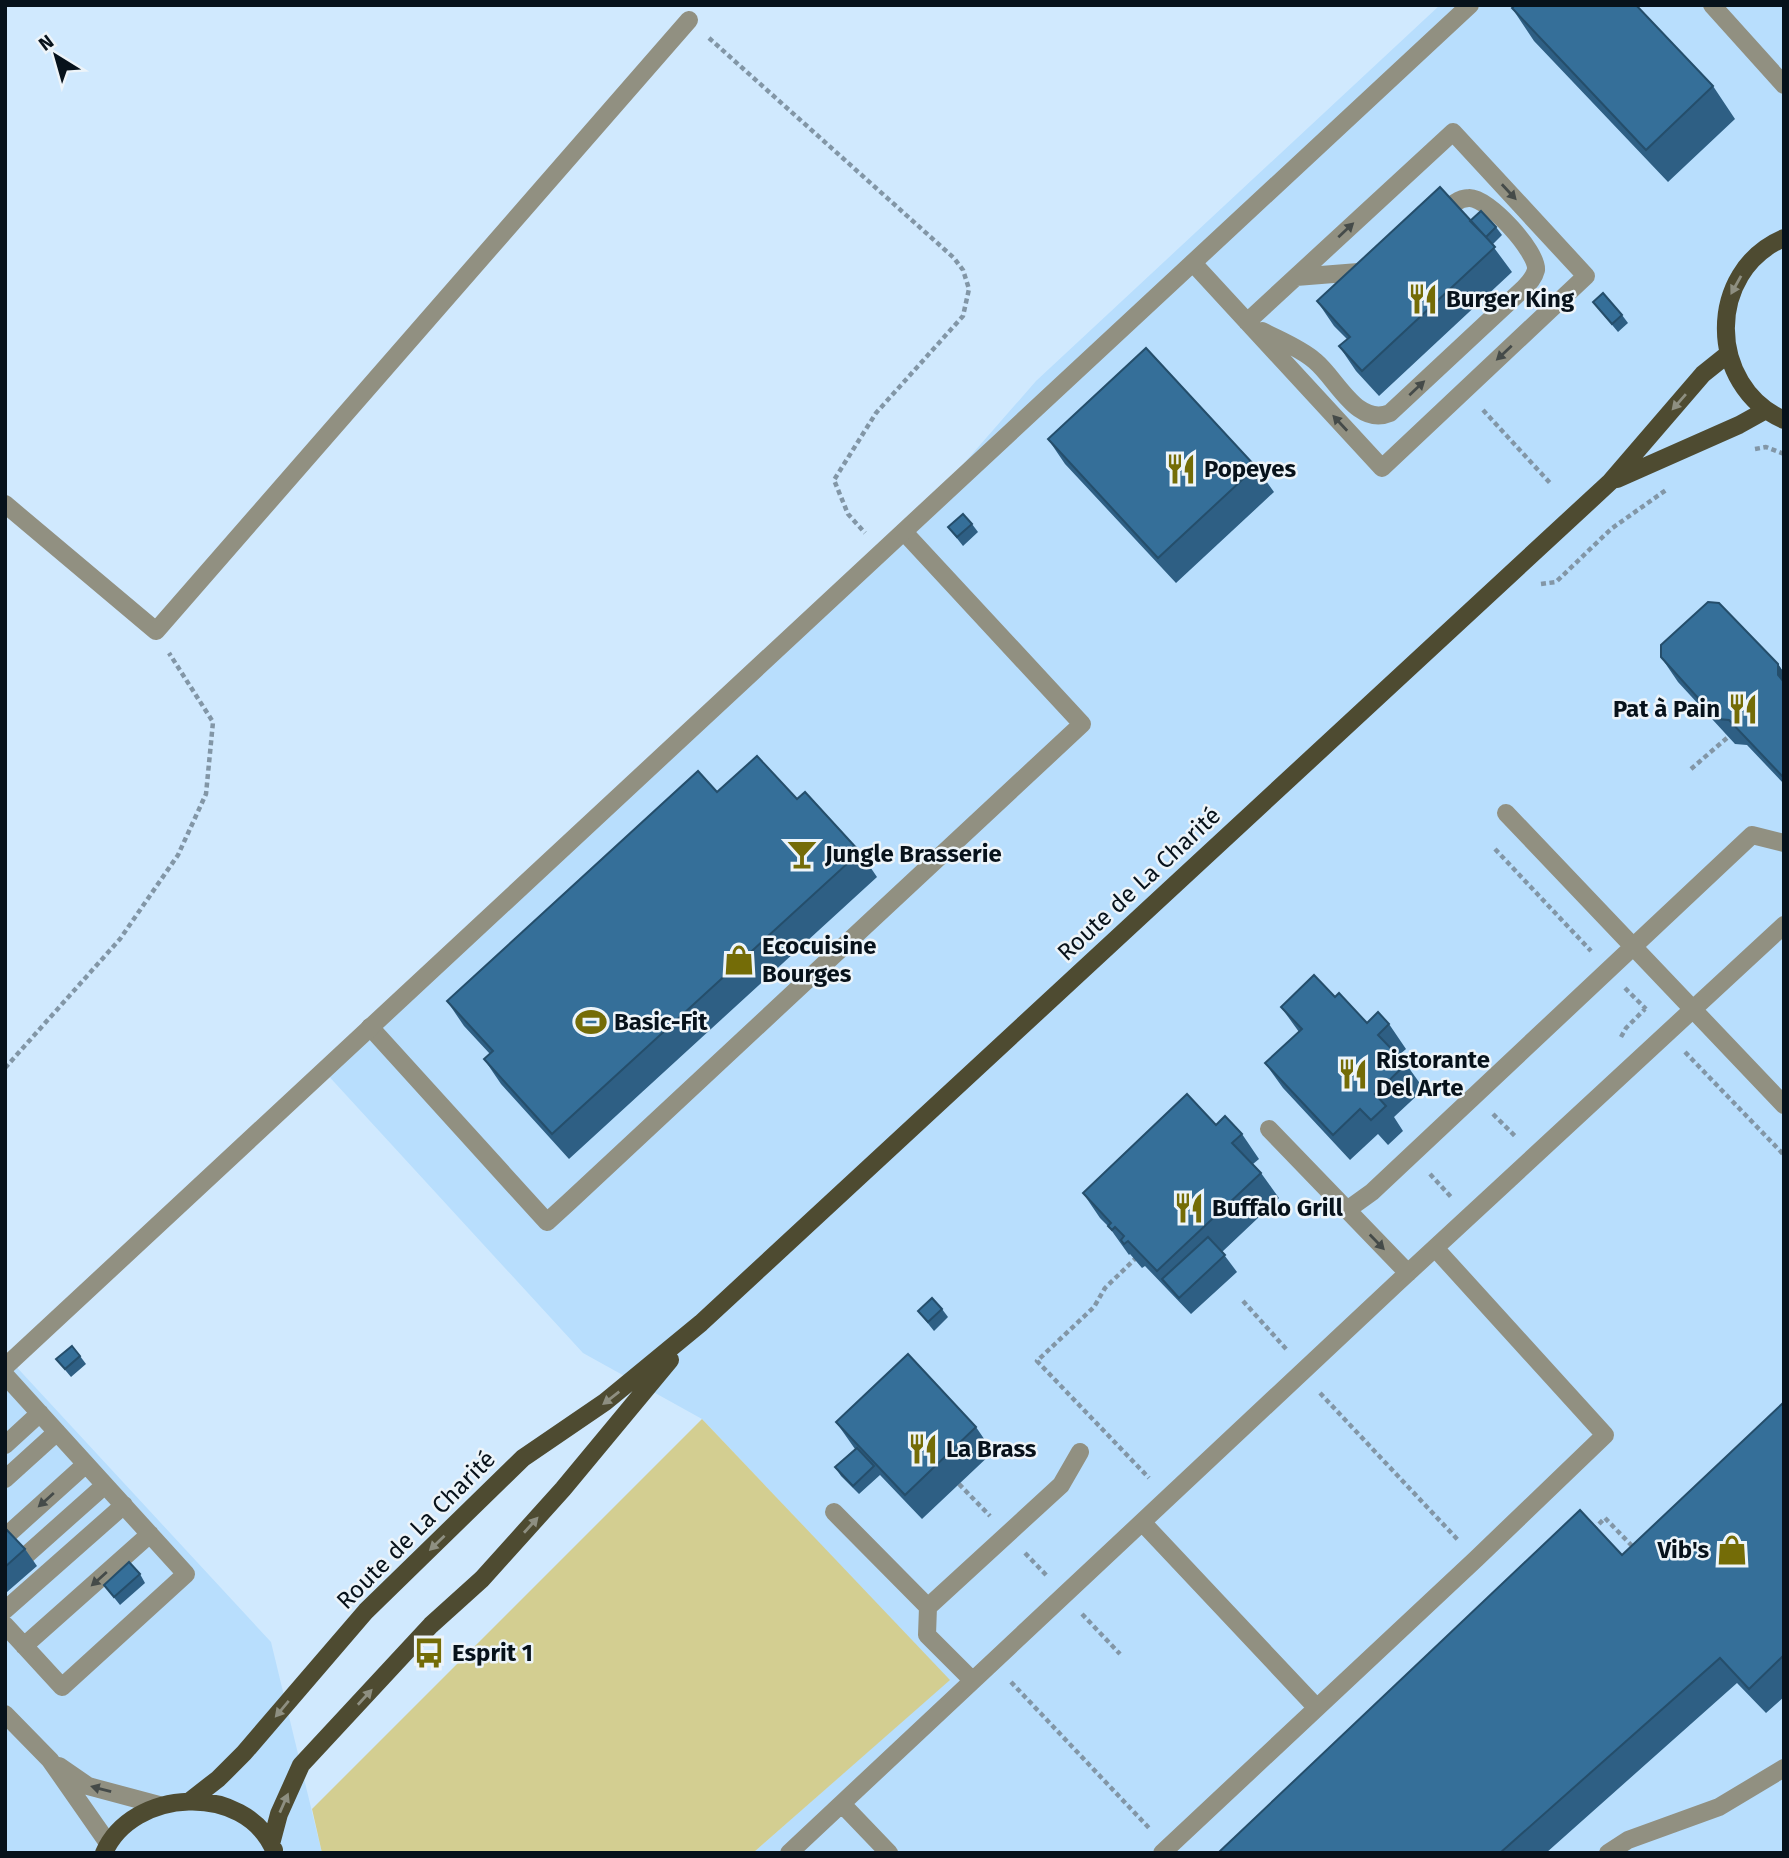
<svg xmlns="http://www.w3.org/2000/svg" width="1789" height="1858" viewBox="0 0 1789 1858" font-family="'Fira Sans',sans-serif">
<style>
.built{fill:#b8defd}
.green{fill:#d3ce91}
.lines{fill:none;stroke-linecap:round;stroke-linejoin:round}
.path{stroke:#8296a6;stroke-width:4.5;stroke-dasharray:5 3.5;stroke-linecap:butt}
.service{stroke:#919081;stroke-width:18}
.minor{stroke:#919081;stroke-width:18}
.primary{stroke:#4e4b31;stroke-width:18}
.wall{fill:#2e5f84}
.shaded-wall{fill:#254e6b}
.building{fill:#356f99;stroke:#254e6b;stroke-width:2}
.oneway{fill:#454b49}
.oneway2{fill:#8e8f81}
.labels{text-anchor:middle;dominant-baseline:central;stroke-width:5;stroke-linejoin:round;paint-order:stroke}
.poi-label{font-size:24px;font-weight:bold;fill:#07121b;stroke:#edf4f9;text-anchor:start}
.street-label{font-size:24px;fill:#07121b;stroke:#edf4f9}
</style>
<rect width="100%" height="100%" fill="#d0e9fe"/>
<path class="built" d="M1440,5h344v1848h-1031l196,-173 -247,-261 -119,-66 -259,-282 580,-539 132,-151z
M11,1361l260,281 51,211h-317v-486z"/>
<path class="green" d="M702,1419l248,261 -197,173h-431l-10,-44z"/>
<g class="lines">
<path class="path" d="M709,38l245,220 9,12 6,19 -6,27 -87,97 -42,67 14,34 17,19
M1483,410l67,73
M1755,449l11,-2 18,7
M1541,584l15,-2 55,-53 55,-39
M1691,769l37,-32
M1495,849l96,102
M1625,988l21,21
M1621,1037l5,-9 19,-19
M1685,1052l99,103
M5,1068l115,-129 58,-84 28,-61 7,-72 -44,-69
M1493,1114l24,24
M1430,1174l22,24
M1137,1257l-32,31 -11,19 -57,54 112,117
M1243,1301l44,49
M1320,1393l138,147
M959,1484l31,32
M1593,1530l12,-12 31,32
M1025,1553l23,24
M1082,1614l38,40
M1011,1682l139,147"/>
<path class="service" d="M1193,263l189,205 204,-192 -133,-144 -206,190
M1296,277l75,-6
M1262,331c17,9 38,17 53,30 22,18 42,66 75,52l134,-125c5,-5 10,-10 12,-18 2,-18 -48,-73 -67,-72 -13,0 -22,12 -31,20
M5,504l151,127 533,-611
M1506,813l278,292
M370,1027l177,195 23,-21 512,-477 -178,-192
M1269,1129l139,144
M1347,1210l25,-18 380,-357 32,8
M5,1375l181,199 -124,113 -57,-62
M5,1445l35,-32
M5,1479l52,-47
M834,1512l94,95
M1142,1522l175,186
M5,1537l81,-73
M5,1574l100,-89
M5,1610l119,-105
M24,1646l126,-112
M972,1680l-45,-45 1,-28 133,-122 19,-33
M842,1804l47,49
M789,1853l608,-570 387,-358
M1162,1853l314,-294 129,-124 -170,-187
M1608,1853l20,-13 91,-33 65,-39"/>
<path class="minor" d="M1712,5l72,80
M5,1367l1465,-1362
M5,1714l45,46 58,83
M59,1766l29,20 71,19"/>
<path class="primary" d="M1784,238c-78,33 -77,148 0,182
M1617,479l122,-54 27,-15
M191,1800l27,-21 26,-26 122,-142 157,-153 82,-56 96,-79 909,-841 93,-108 25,-20
M271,1844l8,-30 22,-49 130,-140 51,-46 81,-90 107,-129
M104,1853c28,-65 141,-71 170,-3"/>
</g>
<path class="wall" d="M1512,8l201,78 22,33 -67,63 -134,-141z
M1470,221l26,6 6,8 -10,10 20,27 -133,124 -23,-25 -17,-25 8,-7 -13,-13 -17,-25z
M1593,302l29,13 6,8 -10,9z
M1048,439l208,28 18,25 -98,91 -111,-119z
M972,524l6,8 -15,14 -15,-19z
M1661,657l117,7 6,9v111l-37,-39 -12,-1 -57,-62z
M717,792l80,7 63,53 17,25 -308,282 -68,-75 -17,-25 6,-5 -26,-28 -17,-25z
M1335,997l32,26 22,1 17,25 -8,7 8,8 18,25 -30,28 9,14 -15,14 -10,-11 -28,26 -67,-72 -18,-25 34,-31 -18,-25z
M1216,1125l26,9 17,25 -6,5 8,9 18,25 -57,54 15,20 -46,42 -46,-48 -3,2 -12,-14 -1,1 -20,-28 -9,-9 -17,-25z
M942,1309l6,8 -14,14 -16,-20z
M80,1356l6,8 -15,13 -15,-18z
M1784,1402v295l-18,16 -29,-30 -191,170h-328l404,-298z
M836,1422l140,5 17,25 -71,67 -42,-44 -21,19 -18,-18 -6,-9 20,-18z
M5,1528l20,21 12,17 -30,26 -2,-2z
M140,1574l5,9 -25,22 -16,-20z"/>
<path class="shaded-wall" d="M1778,664l6,9v11l-6,-9z"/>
<path class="building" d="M1515,5h121l77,81 -67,64 -134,-142z
M1440,187l55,60 -133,124 -23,-25 11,-9 -33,-36z
M1481,211l15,16 -10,10 -16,-16z
M1603,293l19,22 -10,9 -19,-22z
M1146,348l110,119 -98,91 -110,-119z
M963,514l9,10 -15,13 -9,-10z
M1708,602l11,1 59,61v11l6,7v96l-55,-58 -12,-1 -56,-62v-12z
M757,756l40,43 8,-7 55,60 -308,282 -68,-75 9,-8 -46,-50 251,-230 19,21z
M1314,975l21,22 4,-4 28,30 11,-11 11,12 -11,11 28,29 -31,30 11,12 -15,14 -11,-11 -27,26 -68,-72 37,-34 -21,-22z
M1187,1094l29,31 9,-9 17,18 -10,9 29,30 -104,98 -29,-30 -4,3 -3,-4 3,-4 -9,-9 -3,3 -4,-4 3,-3 -28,-30z
M1208,1237l17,18 -46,43 -17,-19z
M932,1298l10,11 -14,13 -10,-11z
M72,1346l8,10 -15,13 -9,-10z
M908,1354l68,73 -71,68 -69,-73z
M1784,1402v253l-35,34 -29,-31 -220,195h-282l362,-343 42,45z
M857,1448l17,18 -21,20 -18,-19z
M5,1528l20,21 -20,18z
M129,1562l11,12 -26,23 -10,-12z"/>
<defs><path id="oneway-solid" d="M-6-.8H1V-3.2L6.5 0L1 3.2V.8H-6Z" transform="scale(1.75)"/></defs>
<g class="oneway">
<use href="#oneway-solid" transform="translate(1509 192) rotate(47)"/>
<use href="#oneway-solid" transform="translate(1346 230) rotate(-43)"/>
<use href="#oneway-solid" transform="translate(1504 353) rotate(137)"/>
<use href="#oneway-solid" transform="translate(1417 388) rotate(-43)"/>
<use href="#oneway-solid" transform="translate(1340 423) rotate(-133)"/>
<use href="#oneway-solid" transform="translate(1377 1242) rotate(46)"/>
<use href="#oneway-solid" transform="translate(46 1500) rotate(138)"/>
<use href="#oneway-solid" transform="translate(99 1579) rotate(138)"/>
<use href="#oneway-solid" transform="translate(101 1789) rotate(-165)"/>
</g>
<g class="oneway2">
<use href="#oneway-solid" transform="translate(1736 285) rotate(119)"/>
<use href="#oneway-solid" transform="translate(1679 402) rotate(131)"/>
<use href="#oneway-solid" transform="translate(611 1398) rotate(142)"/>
<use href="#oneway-solid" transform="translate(531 1525) rotate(-48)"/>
<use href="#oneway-solid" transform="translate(437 1543) rotate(136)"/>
<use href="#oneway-solid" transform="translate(365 1697) rotate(-47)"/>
<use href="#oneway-solid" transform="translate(282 1709) rotate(130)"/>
<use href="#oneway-solid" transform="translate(284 1803) rotate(-66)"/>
</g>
<defs>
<g id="restaurant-bare" transform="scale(2.415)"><path d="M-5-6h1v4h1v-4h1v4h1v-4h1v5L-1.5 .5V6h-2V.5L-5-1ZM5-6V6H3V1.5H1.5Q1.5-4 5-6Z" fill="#746c07" stroke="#edf4f9" stroke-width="2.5" paint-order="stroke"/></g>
<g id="bar-bare" transform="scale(2.415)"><path d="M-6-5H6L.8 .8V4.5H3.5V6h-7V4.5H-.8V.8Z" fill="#746c07" stroke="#edf4f9" stroke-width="2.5" paint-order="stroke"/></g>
<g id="shop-bare" transform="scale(2.415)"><path d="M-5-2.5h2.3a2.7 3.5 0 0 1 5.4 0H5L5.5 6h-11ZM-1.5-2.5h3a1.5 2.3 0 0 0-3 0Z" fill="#746c07" stroke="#edf4f9" stroke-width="2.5" paint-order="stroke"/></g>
<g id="stadium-bare" transform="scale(2.415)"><path d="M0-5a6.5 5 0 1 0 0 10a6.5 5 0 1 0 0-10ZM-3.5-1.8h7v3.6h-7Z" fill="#746c07" stroke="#edf4f9" stroke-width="2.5" paint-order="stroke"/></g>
<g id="bus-bare" transform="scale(2.415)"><path d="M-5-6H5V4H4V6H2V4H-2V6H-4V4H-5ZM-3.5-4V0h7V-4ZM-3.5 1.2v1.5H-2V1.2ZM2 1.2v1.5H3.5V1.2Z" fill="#746c07" stroke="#edf4f9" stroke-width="2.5" paint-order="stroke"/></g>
</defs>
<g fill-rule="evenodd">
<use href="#restaurant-bare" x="1423" y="299"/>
<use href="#restaurant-bare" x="1181" y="469"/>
<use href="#restaurant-bare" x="1743" y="709"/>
<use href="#bar-bare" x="802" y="854"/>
<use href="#shop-bare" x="739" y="960"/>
<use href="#stadium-bare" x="591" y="1022"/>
<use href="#restaurant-bare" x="1353" y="1074"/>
<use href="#restaurant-bare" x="1189" y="1208"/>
<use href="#restaurant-bare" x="923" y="1449"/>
<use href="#shop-bare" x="1732" y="1550"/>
<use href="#bus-bare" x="429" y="1653"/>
</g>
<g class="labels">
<g class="poi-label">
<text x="1446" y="299">Burger King</text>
<text x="1204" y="469">Popeyes</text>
<text x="1720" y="709" text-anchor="end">Pat à Pain</text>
<text x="825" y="854">Jungle Brasserie</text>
<text x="762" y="946">Ecocuisine<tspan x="762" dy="28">Bourges</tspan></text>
<text x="614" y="1022">Basic-Fit</text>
<text x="1376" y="1060">Ristorante<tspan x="1376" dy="28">Del Arte</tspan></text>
<text x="1212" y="1208">Buffalo Grill</text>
<text x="946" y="1449">La Brass</text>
<text x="1709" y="1550" text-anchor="end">Vib's</text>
<text x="452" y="1653">Esprit 1</text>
</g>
<g class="street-label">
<text transform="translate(1139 884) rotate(-43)">Route de La Charité</text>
<text transform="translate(416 1530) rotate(-45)">Route de La Charité</text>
</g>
</g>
<rect width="1789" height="1858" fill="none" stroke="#07121b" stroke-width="14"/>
<g transform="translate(56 56) rotate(323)" stroke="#edf4f9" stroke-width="5" paint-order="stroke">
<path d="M0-5L12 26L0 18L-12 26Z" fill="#07121b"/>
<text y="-10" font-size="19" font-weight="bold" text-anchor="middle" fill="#07121b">N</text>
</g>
</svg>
